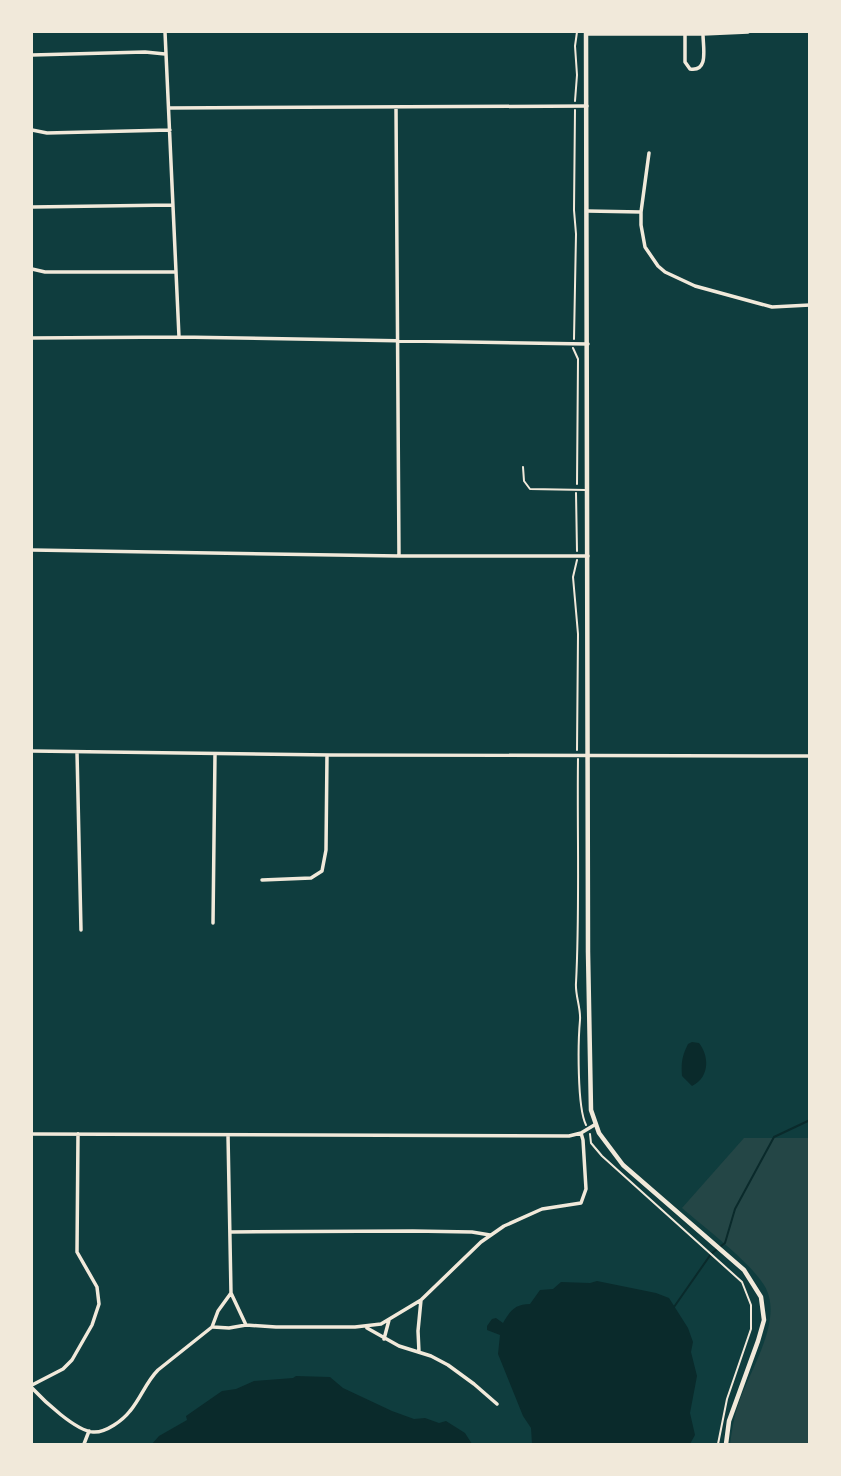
<svg xmlns="http://www.w3.org/2000/svg" width="841" height="1476" viewBox="0 0 841 1476" font-family="Karla,sans-serif">
<style>
.green{fill:#244646}
.water{fill:#0a2a2b}
.lines{fill:none;stroke-linecap:round;stroke-linejoin:round}
.stream{stroke:#0a2a2b;stroke-width:2}
.path{stroke:#f1e9da;stroke-width:2}
.service{stroke:#f1e9da;stroke-width:2}
.minor{stroke:#f1e9da;stroke-width:3.5}
.secondary{stroke:#f1e9da;stroke-width:4.5}
</style>
<rect width="100%" height="100%" fill="#0f3d3e"/>
<path class="green" d="M744,1138h65v306h-79c2,-14 4,-28 9,-42 11,-32 46,-84 25,-117 -15,-24 -59,-57 -82,-77z"/>
<path class="water" d="M692,1042l7,1c11,14 10,35 -7,43l-10,-10c-1,-13 0,-20 6,-32z
M597,1281l59,12 13,5 19,30 5,14 -2,10 6,24 -7,37 5,22 -5,9h-158l-1,-16 -8,-12 -25,-62 2,-19 -13,-5v-4l5,-7 4,-1 7,5c7,-12 12,-19 27,-19l10,-14 13,-1 8,-7 29,1z
M296,1376l34,1 13,11 49,23 22,8 11,-1 14,5 7,-2 19,12 7,11h-320l7,-8 28,-16 -1,-4 36,-25 14,-2 18,-8 39,-3z"/>
<g class="lines">
<path class="stream" d="M674,1307l37,-53 14,-11 10,-34 39,-72 36,-17"/>
<path class="path" d="M575,101l2,-26 -2,-29 2,-14
M574,339l2,-105 -2,-24 1,-100
M573,348l5,11 -1,125
M576,493l1,58
M577,560l-4,17 5,57 -1,116
M578,759c-1,74 2,149 -2,224 -1,12 5,25 4,37 -2,22 -3,87 6,105
M590,1134l1,9 11,13 140,126 9,23v24l-24,70 -9,45"/>
<path class="service" d="M523,467l1,14 6,8 56,1"/>
<path class="minor" d="M165,32l14,305
M586,34h117l45,-2
M685,34v28l5,7c19,3 13,-21 13,-35
M32,55l113,-3 20,2
M169,108l418,-2
M396,108l3,448
M32,130l15,3 123,-3
M649,153l-8,59v13l4,22 13,19 7,6 30,14 77,21 38,-2
M32,207l140,-2
M587,211l54,1
M32,269l13,3h130
M32,338l147,-1 409,7
M32,550l367,6h189
M32,751l298,4 480,1
M77,752l4,178
M262,880l49,-2 11,-7 4,-21 1,-95
M213,923l2,-169
M32,1134l537,2 12,-3 15,-9
M231,1232l182,-1 59,1 18,3
M231,1293l15,32 30,2h79l26,-3 40,-24 60,-58 23,-16 38,-17 39,-6 5,-14 -3,-49 -2,-7
M213,1327l16,1 17,-3
M367,1328l32,18 32,10 17,9 26,19 23,20
M384,1339l5,-19
M419,1352l-1,-21 3,-31
M32,1385l31,-16 9,-9 20,-35 7,-21 -2,-17 -20,-35 1,-118
M32,1388c12,13 44,43 61,44 13,1 30,-12 37,-21 11,-13 16,-29 28,-41l54,-43 6,-16 13,-18 -3,-158
M84,1444l5,-13"/>
<path class="secondary" d="M586,32l2,920 3,158 8,23 24,32 121,105 17,27 3,23 -6,21 -29,80 -3,23"/>
</g>
<rect width="841" height="1476" fill="none" stroke="#f1e9da" stroke-width="66"/>
</svg>
